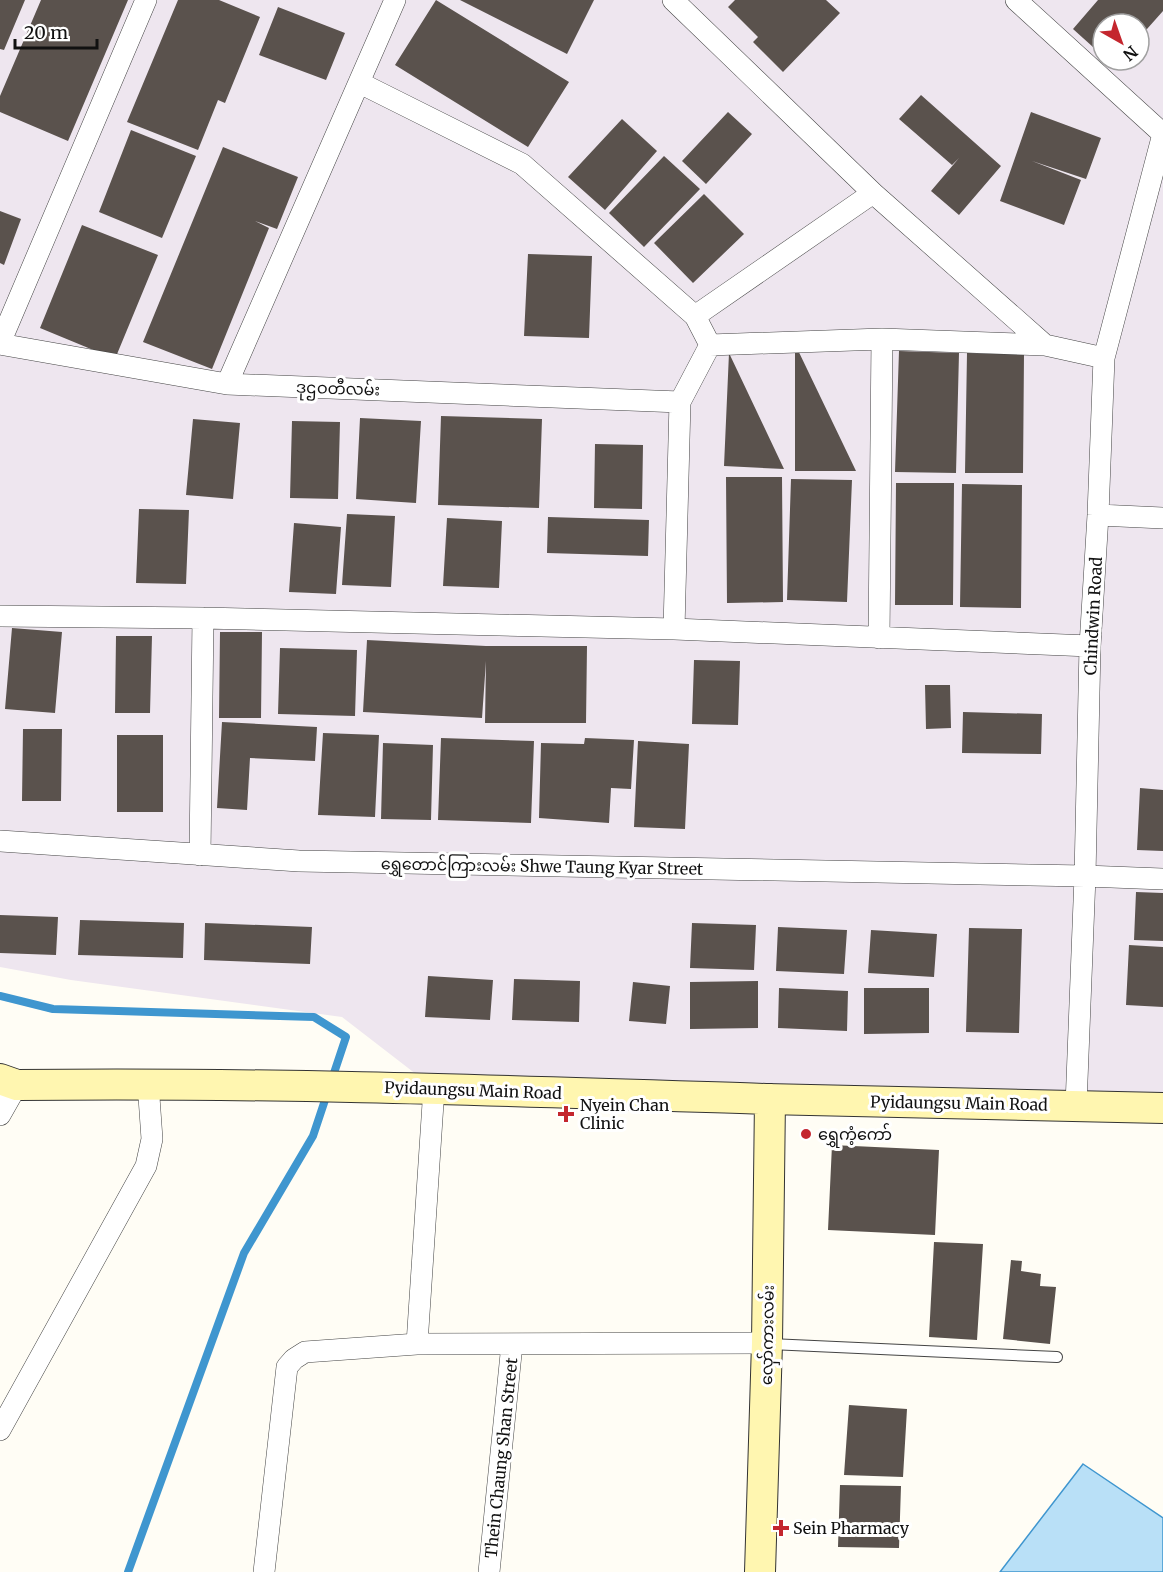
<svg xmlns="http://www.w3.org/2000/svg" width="1163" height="1572" viewBox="0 0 1163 1572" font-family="Merriweather,'Noto Sans Myanmar',serif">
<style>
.industrial{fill:#eee6ef;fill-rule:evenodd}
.water{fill:#b9e0f7;stroke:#3f96cf;stroke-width:1.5}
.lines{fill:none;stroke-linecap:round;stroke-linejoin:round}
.stream{stroke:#3f96cf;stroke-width:8}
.building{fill:#5a524d}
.service-casing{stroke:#444;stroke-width:12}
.minor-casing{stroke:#444;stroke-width:22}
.secondary-casing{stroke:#333;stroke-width:32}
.service{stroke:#fff;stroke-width:10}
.minor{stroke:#fff;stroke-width:21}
.secondary{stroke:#fff6b0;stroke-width:30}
.poi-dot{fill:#c4262e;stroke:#fff;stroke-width:2}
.labels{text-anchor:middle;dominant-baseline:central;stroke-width:6;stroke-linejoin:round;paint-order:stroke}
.street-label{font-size:16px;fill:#111;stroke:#fff}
.poi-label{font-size:16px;fill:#111;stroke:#fff;text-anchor:start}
</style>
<rect width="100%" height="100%" fill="#fffdf5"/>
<path class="industrial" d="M0,0h1163v1108l-729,-20 -92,-71 -271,-37 -71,-13zM1103,24h36v36h-36z"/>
<path class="water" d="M1083,1464l80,54v54h-163z"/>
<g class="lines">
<path class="stream" d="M0,996l53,13 261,8 32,20 -33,99 -69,117 -116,319"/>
</g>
<path class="building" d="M0,0h25l-21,50 -4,-1z
M41,0h87l-60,141 -68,-29v-16z
M178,0h41l41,17 -35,86 -7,-3 -20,50 -71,-28z
M436,0l133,82 -41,65 -133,-82z
M460,0h134l-27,54z
M735,0h91l14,13 -57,59 -30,-30 5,-5 -30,-30z
M1098,0h65v11l-24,27v-14h-36v32l-30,-27z
M278,7l67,26 -19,47 -67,-25z
M921,95l80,71 -42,49 -28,-24 28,-33 -7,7 -53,-46z
M728,112l24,22 -46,50 -24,-23z
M1031,112l70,26 -15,41 -54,-18 49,19 -17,45 -64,-24z
M622,119l35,32 -52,59 -37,-33z
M131,130l65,26 -34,82 -63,-26z
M223,147l75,30 -21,52 -22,-8 14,7 -57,141 -69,-27z
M664,156l36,33 -56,58 -35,-34z
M704,194l40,40 -51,49 -39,-40z
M0,211l21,8 -17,46 -4,-2z
M82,225l76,30 -43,104 -75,-31z
M528,254l64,2 -3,82 -65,-2z
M795,344l61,127h-61z
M899,351l60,2 -3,120 -61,-1z
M729,353l55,116 -60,-3z
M967,353l57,1 -1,119h-58z
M441,416l101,3 -3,89 -101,-3z
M360,418l61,3 -5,82 -60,-4z
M193,419l47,4 -7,76 -47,-4z
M292,421l48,1 -2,77 -48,-1z
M595,444l48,1 -1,64 -48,-1z
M726,477h56l1,125 -56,1z
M791,479l61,1 -5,122 -60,-2z
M896,483h58l-1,122h-58z
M962,484l60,1 -1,123 -61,-1z
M139,509l50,1 -3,74 -50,-1z
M347,514l48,2 -4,71 -49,-2z
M548,517l101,3 -1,36 -101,-3z
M447,518l55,3 -3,67 -56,-2z
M294,523l47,4 -5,67 -47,-2z
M12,628l50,4 -7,81 -50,-4z
M220,632h42l-1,86h-42z
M116,636h36l-2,77h-35z
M367,640l119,6h101l-1,77h-101l1,-62 -4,57 -119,-6z
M280,648l77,2 -2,66 -77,-2z
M694,660l46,1 -2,64 -46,-1z
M925,685h25l1,43 -25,1z
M963,712l79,2 -1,40 -79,-1z
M222,722l95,5 -2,34 -65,-3 -3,52 -30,-2z
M23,729h39l-1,72h-39z
M323,733l56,2 -4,82 -57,-2z
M117,735h46v77h-46z
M441,738l93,3 -3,82 -93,-3z
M585,738l49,2 -3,49 -20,-1 -2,35 -70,-5 2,-75 43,1z
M638,741l51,3 -4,85 -51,-2z
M383,743l50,2 -2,75 -50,-1z
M1140,788l23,2v61l-26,-1z
M1136,892l27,1v48l-29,-1z
M0,915l58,2 -2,38 -56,-2z
M80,920l104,3 -1,35 -105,-3z
M205,923l107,4 -2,37 -106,-4z
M692,923l64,2 -2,45 -64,-2z
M778,927l69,3 -3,44 -68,-3z
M969,928l53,1 -3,104 -53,-1z
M871,930l66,4 -3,43 -66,-4z
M1129,945l34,2v60l-37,-2z
M428,976l65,4 -3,40 -65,-3z
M514,979l66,2 -1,41 -67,-2z
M758,981v47l-68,1v-47z
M633,982l37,4 -4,38 -37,-3z
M779,988l69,3 -1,40 -69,-3z
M864,988h65v45l-65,1z
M832,1145l107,5 -4,85 -107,-5z
M934,1242l49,2 -6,96 -48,-3z
M1011,1260l11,1 -1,10 20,3 -1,12 16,1 -6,57 -47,-5z
M849,1405l58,4 -4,68 -59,-2z
M840,1485l61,1 -2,62 -61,-1z"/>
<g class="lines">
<g class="service-casing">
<path id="service" d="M770,1344l287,13"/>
</g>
<g class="minor-casing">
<path id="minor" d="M673,0l200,193 172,152 59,13
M1016,0l147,134
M360,83l162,81 173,152 15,29 172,-6 163,6
M695,316l178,-123
M0,343l146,-343
M0,344l227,40 453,18
M227,384l168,-384
M1098,515l65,3
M0,616l203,2 471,11 416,17
M674,629l6,-227 30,-57
M879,638l3,-299
M0,841l299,20 786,15 78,3
M200,855l3,-237
M1076,1106l9,-230 5,-230 8,-131 6,-157 59,-224
M0,1115l17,-30
M417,1344l17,-256
M0,1430l146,-264 6,-27 -4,-56
M264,1572l23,-205 7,-8 11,-7 112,-8 350,-1
M489,1572l23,-228"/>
</g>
<g class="secondary-casing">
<path id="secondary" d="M0,1079l17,6c250,-3 499,6 749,14 132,4 265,5 397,9
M760,1572l7,-229 3,-244"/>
</g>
<use href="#service" class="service"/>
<use href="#minor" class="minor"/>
<use href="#secondary" class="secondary"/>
</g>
<g class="poi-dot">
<path d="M563 1105h6v6h6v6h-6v6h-6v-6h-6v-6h6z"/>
<circle cx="806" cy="1134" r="6"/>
<path d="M778 1519h6v6h6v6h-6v6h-6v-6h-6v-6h6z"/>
</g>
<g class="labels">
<g class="street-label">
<text transform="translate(338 388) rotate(2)">ဒုဌဝတီလမ်း</text>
<text transform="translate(1093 616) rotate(-87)">Chindwin Road</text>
<text transform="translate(542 866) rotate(1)">ရွှေတောင်ကြားလမ်း Shwe Taung Kyar Street</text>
<text transform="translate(473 1090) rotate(2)">Pyidaungsu Main Road</text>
<text transform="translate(959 1103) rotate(1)">Pyidaungsu Main Road</text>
<text transform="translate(767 1335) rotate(-89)">လှော်ကားလမ်း</text>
<text transform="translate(501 1458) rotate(-84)">Thein Chaung Shan Street</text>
</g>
<g class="poi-label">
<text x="580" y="1105">Nyein Chan<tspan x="580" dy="18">Clinic</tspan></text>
<text x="818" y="1134">ရွှေကံ့ကော်</text>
<text x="793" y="1528">Sein Pharmacy</text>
</g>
</g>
<g transform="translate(1121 42) rotate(140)"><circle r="28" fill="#ffffff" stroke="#a0a0a0" stroke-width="1.5"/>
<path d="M0-4.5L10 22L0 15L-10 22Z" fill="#c4262e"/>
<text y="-9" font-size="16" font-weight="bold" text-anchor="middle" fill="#111111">N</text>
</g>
<path d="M15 39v9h82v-9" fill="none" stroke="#111111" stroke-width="3"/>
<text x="24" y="39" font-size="18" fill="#111111" stroke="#ffffff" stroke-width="4.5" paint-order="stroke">20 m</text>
</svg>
